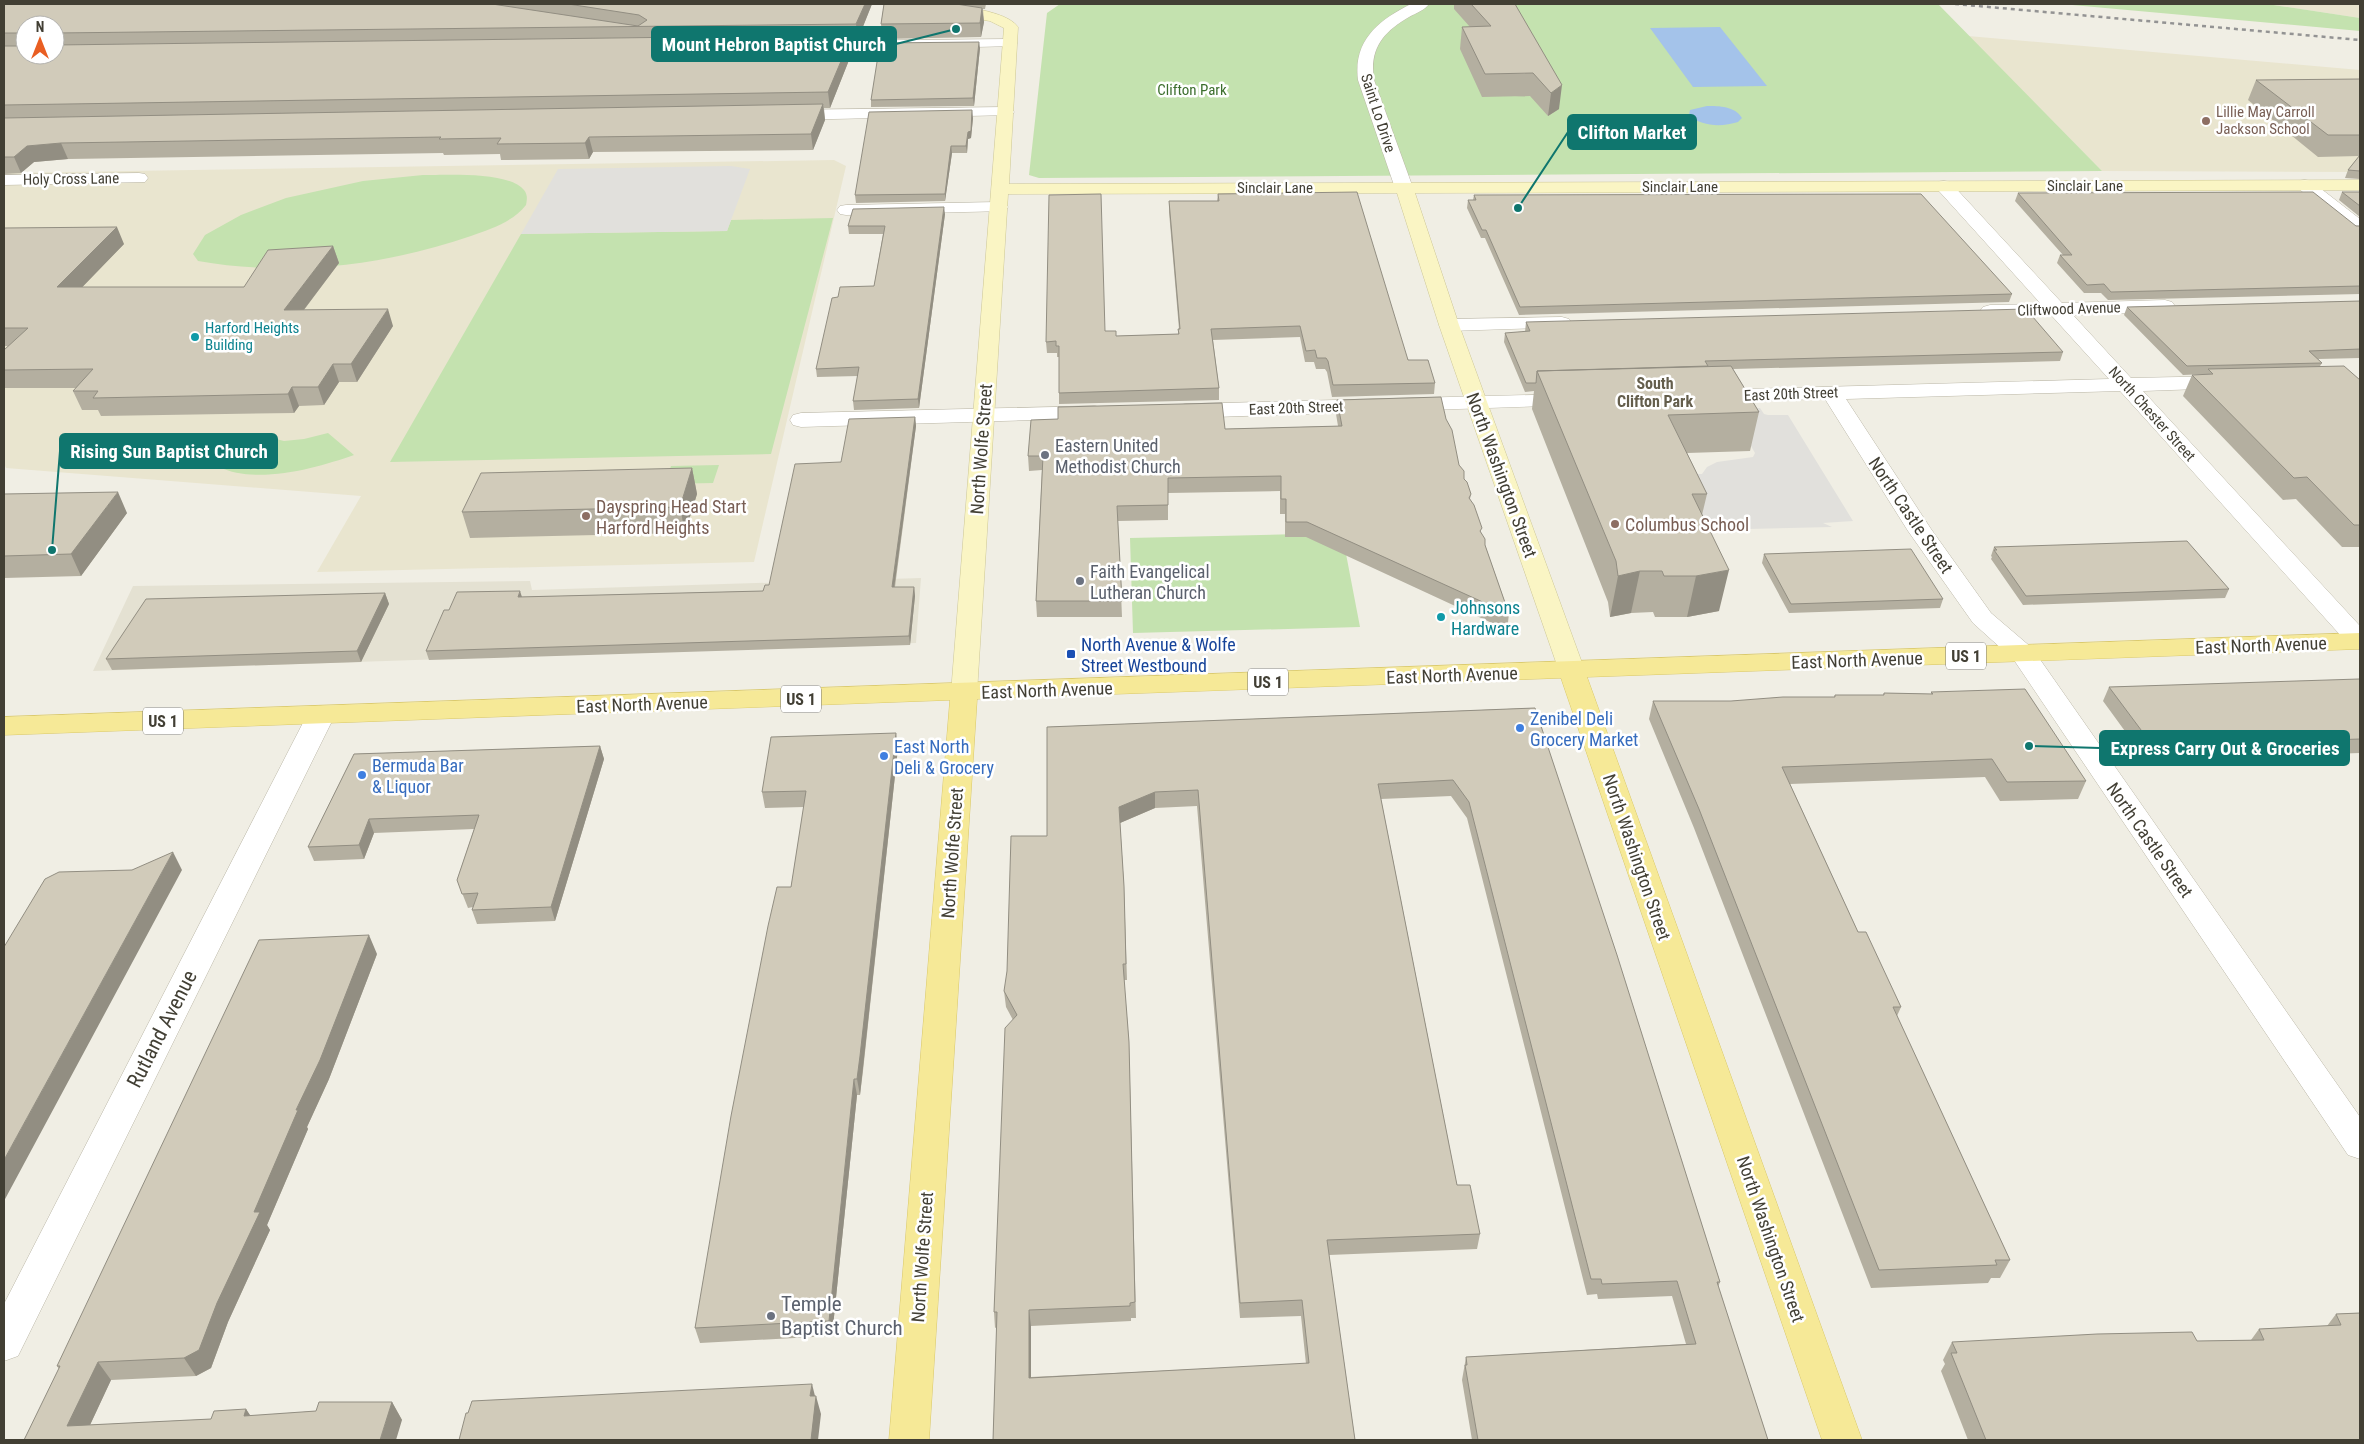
<svg xmlns="http://www.w3.org/2000/svg" width="2364" height="1444" viewBox="0 0 2364 1444" font-family="'Roboto Condensed',sans-serif">
<style>
.residential{fill:#e4e1d2}
.education{fill:#e9e5cf}
.green{fill:#c4e2af}
.parking{fill:#e1e0dc}
.water{fill:#a4c3ea}
.lines{fill:none;stroke-linecap:round;stroke-linejoin:round}
.minor-casing{stroke:#bbb7a7;stroke-width:1}
.secondary-casing{stroke:#cdc796;stroke-width:1}
.primary-casing{stroke:#d9c869;stroke-width:1}
.minor{fill:#fff;fill-rule:evenodd}
.secondary{fill:#faf5c4;fill-rule:evenodd}
.primary{fill:#f6e997;fill-rule:evenodd}
.rail{stroke:#939393;stroke-width:2.5;stroke-dasharray:4 4;stroke-linecap:butt}
.wall{fill:#b4afa0;fill-rule:evenodd}
.shaded-wall{fill:#928e82}
.building{fill:#d1cbba;stroke:#928e82;fill-rule:evenodd}
.education-dot{fill:#8d6e63;stroke:#fff;stroke-width:2}
.culture-dot{fill:#0f9aa8;stroke:#fff;stroke-width:2}
.worship-dot{fill:#6b7280;stroke:#fff;stroke-width:2}
.transit-dot{fill:#1a4fb4;stroke:#fff;stroke-width:2}
.shop-dot{fill:#3f7fe0;stroke:#fff;stroke-width:2}
.labels{text-anchor:middle;dominant-baseline:central;stroke-width:5;stroke-linejoin:round;paint-order:stroke}
.far-park-label{font-size:15px;fill:#3c6e2d;stroke:#fff}
.far-education-label{font-size:15px;fill:#785e54;stroke:#fff;text-anchor:start}
.far-street-label{font-size:15px;fill:#423f34;stroke:#fff}
.far-culture-label{font-size:15px;fill:#0d838f;stroke:#fff;text-anchor:start}
.far-neighbourhood-label{font-size:16px;font-weight:bold;fill:#645e4c;stroke:#fff}
.shield{fill:#fff;stroke:#7b7971;stroke-width:1}
.shield-label{font-size:16px;font-weight:bold;fill:#423f34}
.worship-label{font-size:18px;fill:#5b616d;stroke:#fff;text-anchor:start}
.street-label{font-size:18px;fill:#423f34;stroke:#fff}
.education-label{font-size:18px;fill:#785e54;stroke:#fff;text-anchor:start}
.culture-label{font-size:18px;fill:#0d838f;stroke:#fff;text-anchor:start}
.transit-label{font-size:18px;fill:#164399;stroke:#fff;text-anchor:start}
.shop-label{font-size:18px;fill:#366cbe;stroke:#fff;text-anchor:start}
.near-street-label{font-size:21px;fill:#423f34;stroke:#fff}
.near-worship-label{font-size:21px;fill:#5b616d;stroke:#fff;text-anchor:start}
.leader{fill:none;stroke:#0f766e;stroke-width:2}
.callout-dot{fill:#0f766e;stroke:#fff;stroke-width:2}
.callout{fill:#0f766e;stroke:#0f766e;stroke-width:2}
.callout-label{font-size:19px;text-anchor:middle;font-weight:bold;fill:#fff}
</style>
<rect width="100%" height="100%" fill="#f0eee4"/>
<path class="residential" d="M921,578l-5,65 -823,28 40,-85 397,-5 2,9z"/>
<path class="education" d="M2267,4h93v14z
M1968,36l392,34v102l-258,-1z
M834,160l12,6 -92,396 -437,10 44,-76 -355,-28 -2,-4v-291z"/>
<path class="green" d="M1060,4h878l164,167 -1063,7 -10,-3 18,-162z
M2061,4h206l93,14v13z
M423,175c24,0 85,-4 101,15 4,5 3,10 2,15 -13,17 -36,24 -55,31 -87,30 -183,41 -273,25l-5,-7 12,-19 36,-20 45,-17 77,-17z
M833,218l-62,236 -381,8 131,-228 206,-3 4,-11z
M328,433l26,22c-37,13 -97,30 -135,12 -5,-3 -10,-9 -15,-13l52,-20 28,7 20,-2z
M719,465l-6,18 -48,1 6,-18z
M1342,533l18,94 -227,6 -3,-95z"/>
<path class="parking" d="M731,166l19,3 -23,62 -206,3 37,-65z
M1760,408l4,6 4,1h20l65,106 -30,2 9,4 -127,3 -27,-56h24l5,-7 10,-5 36,-5 2,-4 -25,-44z"/>
<path class="water" d="M1720,27l47,59 -74,1 -43,-59z
M1707,106c12,0 28,0 35,12l-4,4c-16,5 -36,5 -49,-7l1,-5z"/>
<g class="lines">
<g class="minor-casing">
<path id="minor" d="M1411,4h18c-4,6 -13,9 -20,13 -26,15 -40,32 -35,63l39,108 -3,4h-12l-3,-4 -37,-108c-5,-40 21,-60 53,-76z
M1010,39l5,1 2,3 -2,3 -199,5 -8,-5 8,-5z
M1006,107l6,2 2,3 -2,3 -224,5 -8,-5 8,-5z
M139,173l6,1 3,4 -3,4 -141,3v-10z
M2305,180l6,1 49,38v14l-6,-1 -55,-43 -3,-4 3,-4z
M1944,181l6,1 112,121 103,-3 7,2 3,4 -3,4 -7,2 -92,3 58,63 96,-2 8,1 3,5 -3,5 -8,1 -84,3 217,235v23l-9,-2 -231,-256 -274,8 85,130 60,84 41,35 328,469v42l-12,-4 -334,-495 -41,-37 -65,-92 -83,-132 -113,3 -8,-1 -3,-5 3,-5 8,-1 397,-11 -58,-64h-68l-3,-4 3,-4 7,-2 51,-1 -103,-114 -3,-4 3,-4z
M999,202l6,1 3,4 -3,4 -159,4 -6,-1 -3,-4 3,-4 6,-1z
M1562,317l7,2 3,4 -3,4 -120,4 -7,-2 -3,-4 3,-4 7,-2z
M1569,394l8,1 3,5 -3,5 -392,13 -8,-2 -3,-5 3,-5 8,-2z
M1095,406l8,2 3,5 -3,5 -302,9 -8,-2 -3,-5 3,-5 8,-2z
M321,706l10,3 4,6 -317,641 -14,5v-57l303,-589 4,-6z"/>
</g>
<g class="secondary-casing">
<path id="secondary" d="M895,4c26,-2 108,1 123,23l-9,157 1351,-4v10l-945,3 44,132 126,346 -4,6 -9,2 -9,-2 -4,-6 -120,-346 -42,-132 -389,1 -31,499 -3,6 -10,2 -10,-2 -3,-6 53,-665 -14,-7 -88,-13z"/>
</g>
<g class="primary-casing">
<path id="primary" d="M2360,633v16l-773,28 275,763h-40l-261,-762 -584,21 -48,741h-40l61,-740 -946,35v-18z"/>
</g>
<use href="#minor" class="minor"/>
<use href="#secondary" class="secondary"/>
<use href="#primary" class="primary"/>
<path class="rail" d="M1955,4l405,36"/>
</g>
<path class="wall" d="M4,4h868l-14,35h-6l1,11 -23,58h-6l1,12 -12,30 -220,2 -4,7 -88,1 -1,-6 -56,1 -1,-2 -375,6 -34,3 -13,11 -17,1zM25,25h30v30h-30z
M884,4h102l-1,5h-2l1,13 -3,15 -99,2 -1,-15z
M1454,4h61l44,105 -11,7 -18,-20 -48,1 -22,-48 2,-22h8l-16,-18z
M980,48l-6,58 -103,1v-7z
M2360,79v100l-15,-1 3,-8 11,-14 -41,1 -70,-57 8,-20z
M973,118l-2,20 -3,1 -1,14h-15l-7,48 -89,2 -1,-8z
M2342,192h18v25l-21,-17z
M2018,193l342,33v68l-252,6 -7,-7h-17l-27,-30 3,-8h3l-48,-54z
M1218,194l217,189 -1,11 -102,3 -5,-25 -2,-3h-9l-2,-7h-9l-5,-25 -87,3 6,48v12l-160,4v-47h-2v-4h-10l-1,-11 59,-11 11,5 62,-2v-5h1l-10,-117v-11h48z
M1474,195l538,99 -3,8 -490,13 -34,-77h-4l-14,-30 1,-8h5z
M945,214l-26,194 -65,2 -1,-9 5,-25 -41,1 -1,-8 22,-72 36,-11 9,-52h-34l-1,-8z
M4,228l120,16 -42,43h162l89,-41 6,17 -35,47 89,16 -36,56h-18l-15,23 -25,1 -5,7 -193,3 -3,-6h-16l-9,-19 4,-3h-73v-38l4,-4h-4z
M2360,301v57l-42,1 4,4 -2,3 40,14v167h-18l-46,-48 -13,1 -100,-104 9,-21 14,-1 -23,1 -59,-60 3,-8z
M1526,322l537,30 -3,9 -327,8 26,43 -9,39 -63,2 20,41 -5,21 17,96 -32,6h-32l-2,-5 -22,1 -21,4 -2,-15 -76,-193 2,-18 -9,1 -21,-50 1,-9 20,-1z
M1337,400l122,65 5,14 7,15 -1,5 15,46 24,69 -2,16 -201,-93h-21v-23h-5v-23l-112,2v27l-50,1 4,96h-85l-1,-16 6,-131 -13,1 -1,-15 197,-27 113,-3 -2,-12z
M915,417l1,9 -21,161h19l1,9 -5,49 -481,15 -3,-9 23,-41 73,-13 241,-6 6,-6 72,-123z
M692,468l5,26 -12,39 -215,5 -8,-26z
M4,494l123,19 -46,63 -77,2z
M1994,547l235,42 -4,9 -202,7 -32,-46 1,-2 -1,-1z
M1764,554l179,45 -3,9 -151,5 -27,-50z
M385,593l4,11 -28,58 -249,8 -6,-11z
M2360,680v73l-214,7 -43,-59 6,-14z
M1931,692l155,89 -8,18 -78,2 -15,-24 -195,7 68,148 43,75 -4,9 113,244 -10,18h-9l-3,5 -117,5 -177,-460 -45,-109 4,-18h78l103,-4 1,-2h48l1,-2 47,1z
M1535,708l185,574 -2,5 50,153h-296l-10,-60 4,-23 220,-13 -14,-48 -74,3 -1,-5 -10,1 -120,-477 -16,-22 -70,3 76,386 23,49 -3,15 -148,6 26,185h-362l4,-113 -2,1 -1,-16 19,-292 -7,-13 -2,-16 43,-155v-109zM1197,806l43,512 61,-2 5,48 -275,13v-51l100,-5v-3h5l-7,-276 -5,-62h3l-3,-94 -4,-63 35,-15z
M600,746l4,13 -49,162 -78,3 -5,-14 1,-3 -5,1 -11,-28 17,-51 -100,4 -10,26 -50,2 -6,-14 46,-93z
M898,748l-35,323 -3,24h-3l-25,241 -132,7 -5,-15 96,-441 13,-80 -39,1 -3,-16z
M377,954l-48,125 -22,48 1,2 -41,96 3,5 -42,92 -17,46 -15,8 -85,4 -21,45 121,-6 35,-10 4,7 66,-5 76,-9 10,18 -378,20 35,-71 -2,-3z
M2360,1313v127h-392l-27,-69 4,-7 -2,-4 9,-18 245,-1 54,-1 8,-11 68,-3 9,-12z"/>
<path class="shaded-wall" d="M865,4h7l-14,35 -2,-15z
M982,8l2,14 -3,15 -1,-14z
M852,35l1,15 -23,58 -2,-16z
M979,42l1,6 -6,58 -1,-8z
M1562,85l-3,24 -11,7 3,-23z
M823,104l2,16 -12,30 -2,-16z
M972,110l1,8 -2,20 -3,1 -1,14 -1,-7 2,-14z
M589,137l4,15 -4,7 -4,-16z
M61,143l7,16 -34,3 -13,11 -7,-16 13,-11z
M951,146l1,7 -7,48v-7z
M944,207l1,7 -26,194 -1,-9z
M117,227l7,17 -59,61 -8,-18z
M333,246l6,17 -49,65 -6,-18z
M388,309l5,17 -36,56 -6,-18z
M333,364l6,18 -15,23 -6,-18z
M292,387l7,19 -5,7 -6,-19z
M915,417l1,9 -23,170 -1,-9z
M692,468l5,26 -12,39 -5,-26z
M118,492l9,21 -46,63 -10,-22z
M1729,570l-10,41 -32,6 9,-41z
M1640,571l-9,42 -21,4 8,-41z
M914,587l1,9 -5,49 -1,-9z
M520,591l3,9 -5,-3z
M385,593l4,11 -28,58 -4,-11z
M896,733l2,15 -38,347 -3,-16z
M600,746l4,13 -49,162 -4,-14z
M1155,792v16l-35,15 -1,-16z
M369,819l5,14 -10,26 -5,-14z
M173,852l9,18 -178,331v-41z
M369,935l8,19 -48,125 -22,48 1,2 -41,96 3,5 -42,92 -17,46 -15,8 -12,-18 70,-146z
M854,1079l3,16 -25,241 -3,-15z
M1029,1310l2,16v67l-2,-15z
M98,1362l13,18 -28,60 -16,-14z
M812,1384l4,16v-4l5,18 -3,26h-7l-1,-44z
M392,1402l10,18 -6,20h-16z
M246,1409l12,18 -14,-11z"/>
<path class="building" d="M4,4h488l146,22 9,-6 -8,-5 -71,-11h297l-9,20 -801,9v-8h-30v13h-4l-2,-5h-15z
M884,4h72l26,4 -2,15 -99,1z
M1471,4h44l47,81 -11,8 -18,-20 -48,1 -23,-47 29,-1z
M852,35l-24,57 -824,13v-59h21v9h30v-10z
M979,42l-6,56 -102,2 9,-57z
M2360,79v56h-32l-72,-55z
M823,104l-12,30 -222,3 -4,6 -88,1 4,-6 -62,1 2,-2 -380,6 -34,3 -13,11h-10v-39z
M972,110l-1,21 -3,1 -2,14h-15l-6,48 -90,1 14,-83z
M2360,155v16l-12,-1z
M1357,192l51,168h20l7,23 -102,2 -5,-24 -2,-3h-9l-2,-8 -9,1 -6,-25 -89,3 8,59 -160,5v-47h-3v-5l-10,1 3,-147 52,-1 4,137h11v5l63,-2 -1,-5h2l-11,-128h50l-1,-7z
M2313,192l43,34h4v60l-249,6 -7,-8 -17,1 -27,-30h12l-54,-62z
M2342,192h18v14z
M1921,194l91,100 -492,13 -34,-77h-4l-14,-30h8l-2,-5z
M944,207l-26,192 -65,2 6,-34 -43,2 16,-71 6,-1 2,-10 34,-1 11,-60h-37l5,-17z
M117,227l-60,60h187l24,-37 65,-4 -49,64 104,-1 -37,55h-18l-15,23h-26l-4,7 -195,4 5,-7h-25l20,-22 -89,1v-20l24,-22h-24v-100z
M2360,301v48l-51,2 13,12 -135,3 -60,-59z
M2026,309l37,43 -358,9 3,5 -171,5 -1,12h-10l-21,-50 25,-2 -4,-9z
M1731,366l28,46 -91,3 39,79h-15l37,76 -33,6h-32l-2,-5h-22l-22,5 -2,-15 -79,-190z
M2344,366l16,14v145h-6l-47,-48 -13,1 -102,-103 21,-1 -5,-5z
M1441,397l5,22 6,11 7,35 5,6v8l3,3 4,12 -2,4 5,7 8,23 -2,3 5,8v6l24,69 -202,-92h-21v-23h-5v-23l-113,2v27l-51,1 5,95h-86l7,-145h-15l3,-36 27,-1v-12l164,-4 3,26 117,-3 -5,-26z
M915,417l-23,170h22l-5,49 -483,15 18,-41h5l8,-18 63,-1 -2,6 245,-6 2,-6h4l26,-121 46,-2 8,-43z
M692,468l-12,39 -218,5 19,-39z
M118,492l-47,62 -67,2v-62z
M2187,541l42,48 -203,7 -32,-46h3l-3,-3z
M1911,549l32,50 -152,5 -27,-50z
M385,593l-28,58 -251,8 40,-60z
M2359,679l1,1v59l-207,7 -44,-59z
M2025,689l61,92 -79,1 -15,-23 -210,8 76,165h8l35,75h-8l117,253h-15l2,5 -118,5 -180,-461 -46,-108h78l52,-4h52v-2h49v-2l49,1 -2,-2z
M1535,708l82,247 103,327h-3l51,158h-290l-13,-75h2l-1,-8 230,-13 -19,-63 -75,3 -1,-5h-10l-122,-477 -16,-22 -75,4 79,401h13l10,49 -153,6 28,200h-362l4,-128h-3l11,-284 12,-13 -13,-24 3,-20 4,-135h36v-109zM1198,790l42,513 62,-3 7,63 -280,15v-68l101,-4v-3l5,-1 -6,-260 -6,-78h3l-2,-78 -5,-79 36,-15z
M896,733l-36,323 -3,23h-3l-25,242 -134,7 36,-212 37,-190 9,-39h14l15,-96 -44,1 9,-55z
M600,746l-49,161 -79,3 6,-17 -16,1 -5,-14 22,-65 -110,4 -10,26 -51,2 46,-93z
M173,852l-157,286 -12,22v-213l41,-68 14,-7 73,-2z
M369,935l-49,125 -24,50h2l-44,102h6l-43,91 -18,47 -15,8 -86,4 -31,64 144,-7 3,-8 32,-2 -2,7 72,-5 3,-9h73l-12,38h-356l36,-74h-3l202,-426z
M2360,1313v127h-374l-35,-87h6l-5,-11 145,-8 95,-2 5,9 67,-1 -5,-11 82,-4 -5,-11z
M812,1384l-2,12h6l-5,44h-352l7,-27h2l4,-12z"/>
<g class="education-dot">
<circle cx="2206" cy="121" r="5"/>
<circle cx="586" cy="516" r="5"/>
<circle cx="1615" cy="524" r="5"/>
</g>
<g class="culture-dot">
<circle cx="195" cy="337" r="5"/>
<circle cx="1441" cy="617" r="5"/>
</g>
<g class="worship-dot">
<circle cx="1045" cy="455" r="5"/>
<circle cx="1080" cy="581" r="5"/>
<circle cx="771" cy="1316" r="5"/>
</g>
<rect class="transit-dot" x="1066" y="649" width="10" height="10" rx="2.5"/>
<g class="shop-dot">
<circle cx="1520" cy="728" r="5"/>
<circle cx="884" cy="756" r="5"/>
<circle cx="362" cy="775" r="5"/>
</g>
<g class="labels">
<g class="far-park-label">
<text x="1192" y="90">Clifton Park</text>
</g>
<g class="far-education-label">
<text x="2216" y="112">Lillie May Carroll<tspan x="2216" dy="17">Jackson School</tspan></text>
</g>
<g class="far-street-label">
<text transform="translate(1378 113) rotate(72)">Saint Lo Drive</text>
<text transform="translate(71 179) rotate(-1)">Holy Cross Lane</text>
<text x="2085" y="186">Sinclair Lane</text>
<text x="1680" y="187">Sinclair Lane</text>
<text x="1275" y="188">Sinclair Lane</text>
<text transform="translate(2069 309) rotate(-2)">Cliftwood Avenue</text>
<text transform="translate(1791 394) rotate(-2)">East 20th Street</text>
<text transform="translate(1296 408) rotate(-2)">East 20th Street</text>
<text transform="translate(2152 414) rotate(48)">North Chester Street</text>
</g>
<g class="far-culture-label">
<text x="205" y="328">Harford Heights<tspan x="205" dy="17">Building</tspan></text>
</g>
<g class="far-neighbourhood-label">
<text x="1655" y="383">South<tspan x="1655" dy="18">Clifton Park</tspan></text>
</g>
<g class="shield">
<rect x="1946" y="642.5" width="40" height="27" rx="4"/>
<rect x="1248" y="668.5" width="40" height="27" rx="4"/>
<rect x="781" y="685.5" width="40" height="27" rx="4"/>
<rect x="143" y="707.5" width="40" height="27" rx="4"/>
</g>
<g class="shield-label">
<text x="1966" y="656">US 1</text>
<text x="1268" y="682">US 1</text>
<text x="801" y="699">US 1</text>
<text x="163" y="721">US 1</text>
</g>
<g class="worship-label">
<text x="1055" y="445">Eastern United<tspan x="1055" dy="21">Methodist Church</tspan></text>
<text x="1090" y="571">Faith Evangelical<tspan x="1090" dy="21">Lutheran Church</tspan></text>
</g>
<g class="street-label">
<text transform="translate(981 449) rotate(-86)">North Wolfe Street</text>
<text transform="translate(1502 475) rotate(70)">North Washington Street</text>
<text transform="translate(1911 515) rotate(56)">North Castle Street</text>
<text transform="translate(2261 645) rotate(-2)">East North Avenue</text>
<text transform="translate(1857 660) rotate(-2)">East North Avenue</text>
<text transform="translate(1452 675) rotate(-2)">East North Avenue</text>
<text transform="translate(1047 690) rotate(-2)">East North Avenue</text>
<text transform="translate(642 704) rotate(-2)">East North Avenue</text>
<text transform="translate(2150 840) rotate(55)">North Castle Street</text>
<text transform="translate(952 853) rotate(-86)">North Wolfe Street</text>
<text transform="translate(1637 857) rotate(71)">North Washington Street</text>
<text transform="translate(1771 1239) rotate(71)">North Washington Street</text>
<text transform="translate(922 1257) rotate(-86)">North Wolfe Street</text>
</g>
<g class="education-label">
<text x="596" y="506">Dayspring Head Start<tspan x="596" dy="21">Harford Heights</tspan></text>
<text x="1625" y="524">Columbus School</text>
</g>
<g class="culture-label">
<text x="1451" y="607">Johnsons<tspan x="1451" dy="21">Hardware</tspan></text>
</g>
<g class="transit-label">
<text x="1081" y="644">North Avenue &amp; Wolfe<tspan x="1081" dy="21">Street Westbound</tspan></text>
</g>
<g class="shop-label">
<text x="1530" y="718">Zenibel Deli<tspan x="1530" dy="21">Grocery Market</tspan></text>
<text x="894" y="746">East North<tspan x="894" dy="21">Deli &amp; Grocery</tspan></text>
<text x="372" y="765">Bermuda Bar<tspan x="372" dy="21">&amp; Liquor</tspan></text>
</g>
<g class="near-street-label">
<text transform="translate(162 1029) rotate(-63)">Rutland Avenue</text>
</g>
<g class="near-worship-label">
<text x="781" y="1304">Temple<tspan x="781" dy="24">Baptist Church</tspan></text>
</g>
</g>
<path class="leader" d="M956 29L896 44M1518 208L1568 132M52 550L60 451M2029 746L2100 748"/>
<g class="callout-dot">
<circle cx="956" cy="29" r="5"/>
<circle cx="1518" cy="208" r="5"/>
<circle cx="52" cy="550" r="5"/>
<circle cx="2029" cy="746" r="5"/>
</g>
<g class="callout">
<rect x="652" y="27" width="244" height="34" rx="5"/>
<rect x="1568" y="115" width="128" height="34" rx="5"/>
<rect x="60" y="434" width="217" height="34" rx="5"/>
<rect x="2100" y="731" width="249" height="34" rx="5"/>
</g>
<g class="callout-label">
<text x="774" y="51">Mount Hebron Baptist Church</text>
<text x="1632" y="139">Clifton Market</text>
<text x="169" y="458">Rising Sun Baptist Church</text>
<text x="2225" y="755">Express Carry Out &amp; Groceries</text>
</g>
<rect width="2364" height="1444" fill="none" stroke="#423f34" stroke-width="10"/>
<g transform="translate(40 40)"><circle r="24" fill="#ffffff" stroke="#b3b2ae"/>
<path d="M0-4L9 19L0 12L-9 19Z" fill="#e95e22"/>
<text y="-8" font-size="14" font-weight="bold" text-anchor="middle" fill="#423f34">N</text>
</g>
</svg>
